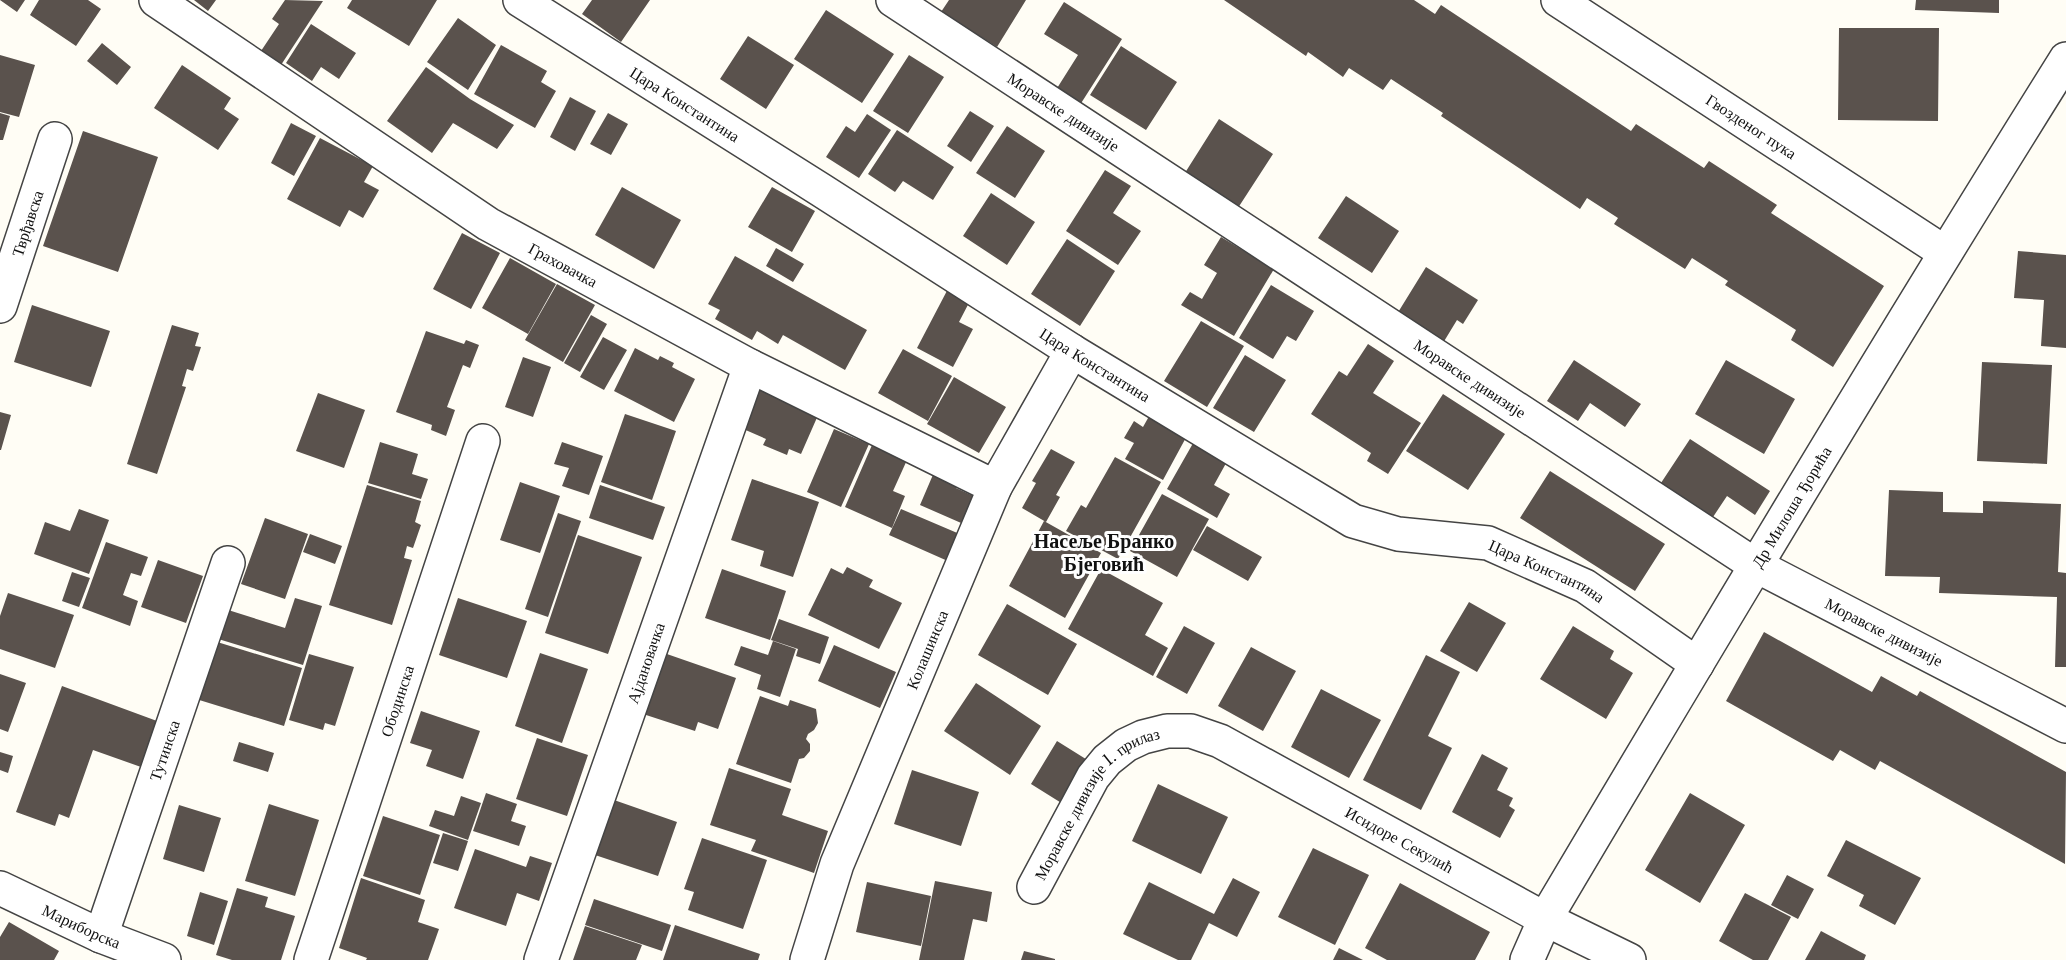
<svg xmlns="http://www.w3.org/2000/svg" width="2066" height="960" viewBox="0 0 2066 960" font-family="'Libre Baskerville',serif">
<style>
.building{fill:#5a524d}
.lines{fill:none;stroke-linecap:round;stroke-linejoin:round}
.street-casing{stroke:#444;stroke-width:36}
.street{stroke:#fff;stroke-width:33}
.labels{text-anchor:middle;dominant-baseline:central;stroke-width:6;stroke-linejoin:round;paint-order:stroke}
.street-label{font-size:16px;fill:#111;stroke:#fff}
.quarter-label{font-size:20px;font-weight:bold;fill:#111;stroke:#fff}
</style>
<rect width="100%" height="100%" fill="#fffdf5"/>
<path class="building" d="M0,0h25l-8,12z
M39,0h49l13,9 -25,37 -46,-31z
M194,0h22l-8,11z
M285,0l38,1 -42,64 -20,-14 18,-27 -7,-5z
M352,0h85l-28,46 -62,-38z
M592,0h58l-29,42 -39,-28z
M949,0h77l-29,47 -56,-35z
M1224,0h190l21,14 6,-9 190,126 5,-7 68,44 5,-7 68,44 -6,8 113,73 -51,81 -42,-27 5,-10 -71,-45 3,-4 -36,-23 -7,11 -71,-45 4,-6 -31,-20 -7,11 -139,-93 2,-3 -52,-34 -8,11 -34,-22 -6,9 -35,-25 -2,4z
M1916,0h83v13l-84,-3z
M1064,2l58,37 -44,69 -24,-15 24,-38 -34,-21z
M826,10l68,44 -32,49 -68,-44z
M458,18l38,27 -28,45 -41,-28z
M311,24l45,29 -17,26 -18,-12 -9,14 -26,-18z
M1839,28h100l-1,93 -100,-1z
M748,36l46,29 -28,44 -46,-30z
M102,43l29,24 -14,18 -30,-24z
M501,45l46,26 -6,11 15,9 -21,37 -61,-34z
M1121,46l56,36 -31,48 -56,-35z
M0,55l35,10 -16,52 -19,-5z
M909,55l35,22 -36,56 -35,-22z
M182,65l49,33 -7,11 15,10 -21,31 -64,-42z
M426,67l44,32 44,26 -17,24 -44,-26 -21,30 -45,-32z
M570,97l26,14 -21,40 -25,-14z
M970,111l24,15 -23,36 -24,-16z
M0,113l10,3 -7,24h-3z
M608,113l20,11 -17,31 -21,-11z
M867,114l24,16 -32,48 -33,-21 20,-31 9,6z
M1219,119l54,35 -37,57 -53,-35z
M291,123l25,13 -22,40 -23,-13z
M1007,126l38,25 -30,47 -39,-25z
M897,130l57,37 -21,33 -30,-19 -8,11 -27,-18z
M83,131l75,26 -40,115 -75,-26z
M320,138l53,28 -9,16 15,8 -16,28 -14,-8 -9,17 -53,-28z
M1105,170l26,16 -18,27 28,18 -23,34 -52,-34z
M622,187l59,33 -27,49 -59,-34z
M772,187l43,24 -23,41 -44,-25z
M991,193l44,29 -28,43 -44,-29z
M1346,196l53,35 -27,42 -54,-35z
M462,233l38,20 -29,56 -38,-20z
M1221,237l53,32 -40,67 -53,-31 9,-13 12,7 15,-26 -13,-8z
M1067,239l48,32 -35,55 -49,-32z
M776,248l28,16 -11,18 -27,-16z
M2018,251l48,4v93l-25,-2 3,-46 -30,-2z
M735,256l132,74 -22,40 -62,-35 -5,9 -21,-13 -5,9 -37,-21 5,-9 -12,-6z
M510,258l46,26 -28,50 -46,-26z
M1426,267l52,33 -15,24 -6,-4 -14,23 -46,-29z
M557,284l38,21 -32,57 -38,-22z
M950,285l22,12 -13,25 14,7 -20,38 -36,-19z
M1271,285l43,26 -18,30 -9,-5 -14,23 -34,-21z
M32,305l78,26 -19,56 -77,-25z
M591,315l16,9 -27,48 -16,-9z
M1201,321l43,25 -37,61 -43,-26z
M172,325l27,8 -4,13 6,1 -8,24 -6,-2 -5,17 4,1 -29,87 -30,-10z
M426,331l38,13 2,-4 13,5 -9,23 -7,-3 -16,42 8,3 -9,26 -15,-6 1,-5 -36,-13z
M603,337l24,13 -23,40 -24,-13z
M1368,344l26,17 -21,32 48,30 -33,51 -21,-13 4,-8 -60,-39 28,-43 8,5z
M635,348l23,12 2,-4 14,7 -2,4 23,12 -21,43 -60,-31z
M903,349l49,27 -24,45 -50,-28z
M1245,355l41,25 -32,52 -41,-24z
M523,357l28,10 -18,50 -28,-10z
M1574,360l67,44 -16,23 -35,-24 -12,18 -31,-20z
M1726,360l69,39 -31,55 -69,-40z
M1982,362l70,3 -5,99 -70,-3z
M954,377l52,30 -27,46 -52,-29z
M759,387l60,26 -18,41 -12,-5 -2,6 -24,-10 3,-6 -25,-11z
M318,393l47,17 -21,58 -48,-17z
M1443,394l62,40 -37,56 -62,-39z
M1152,411l37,21 -26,48 -38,-21 9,-16 -10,-5 10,-17 9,6z
M0,412l11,3 -10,35h-1z
M625,414l51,17 -24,69 -51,-18z
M834,429l35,15 -28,63 -34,-15z
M1196,438l34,18 -16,29 16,9 -13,24 -50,-29z
M1690,439l80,52 -15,24 -28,-19 -18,27 -52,-34z
M380,442l38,12 -6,20 16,5 -7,20 -53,-16z
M562,442l41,14 -14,39 -27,-9 7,-18 -15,-4z
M872,445l35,15 -14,31 12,5 -13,32 -47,-21z
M1051,449l24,13 -19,33 4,2 -14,25 -24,-14 14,-25 -4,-2z
M1115,457l46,25 -43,77 -52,-28 15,-26 5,3z
M935,470l24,11 -3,7 24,11 -12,27 -48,-21z
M1550,471l115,73 -30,47 -115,-73z
M752,479l67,23 -26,75 -33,-11 4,-15 -33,-11z
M520,482l40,14 -20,57 -40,-13z
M367,485l54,16 -6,21 6,3 -8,23 -6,-2 -3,12 8,2 -20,65 -63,-20z
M600,485l65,22 -12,33 -64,-22z
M1889,490l54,2v20l40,1v-12l78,3 -3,68 8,1v94h-11l2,-70 -118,-4 1,-16 -55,-1z
M1162,494l47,25 -32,58 -47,-26z
M79,509l30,11 -20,54 -55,-20 11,-32 25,9z
M901,509l61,26 -12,27 -61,-27z
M558,513l23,8 -33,96 -23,-8z
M265,518l43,16 -23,65 -44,-15z
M1044,521l57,32 -36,65 -56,-32z
M1207,526l55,31 -14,24 -55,-31z
M310,534l32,12 -7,18 -32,-12z
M578,535l64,22 -34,97 -63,-21z
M106,542l42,15 -7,19 -10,-3 -8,22 15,6 -8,25 -48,-18z
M158,560l45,16 -17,47 -45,-16z
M847,567l26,13 -4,7 33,16 -23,46 -71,-34 23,-47 12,6z
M722,569l64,22 -16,49 -65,-22z
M1101,569l62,34 -18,32 23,13 -15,28 -85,-47z
M72,572l18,6 -11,29 -17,-6z
M8,593l66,22 -19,53 -55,-19v-33z
M295,598l27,8 -19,59 -88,-27 10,-29 60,19z
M458,598l69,23 -20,57 -68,-23z
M1469,602l37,21 -29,49 -37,-21z
M1007,604l70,40 -29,51 -70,-40z
M779,619l50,18 -9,27 -24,-8 2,-7 -27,-9z
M1184,626l31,17 -28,51 -31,-17z
M1573,626l41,25 -4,8 23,14 -27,46 -66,-40z
M1764,632l108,60 9,-16 36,20 3,-5 146,81 -1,92 -185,-103 -5,9 -35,-20 -7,11 -107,-60z
M214,641l88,27 -18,58 -88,-27z
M773,641l23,8 -16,48 -23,-8 4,-14 -27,-10 7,-19 27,9z
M834,645l62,27 -16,36 -62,-27z
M1251,647l45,24 -33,60 -45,-25z
M540,653l48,16 -26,74 -47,-17z
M664,653l72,25 -18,51 -20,-7 -3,9 -52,-17z
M309,654l45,13 -19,59 -10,-3 -2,7 -34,-10z
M1426,655l34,17 -32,64 24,12 -31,62 -58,-30z
M0,674l26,9 -18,49 -8,-3z
M976,683l65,43 -31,49 -66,-44z
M62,686l95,35 -16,46 -48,-17 -24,68 -10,-4 -4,12 -39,-14z
M1321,689l60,31 -32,58 -58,-31z
M760,696l28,10 2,-6 26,9 2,14 -4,7 -6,4 -2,5 4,5v7l-6,7 -5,1 -8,24 -55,-19z
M421,711l59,20 -17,48 -37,-13 6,-16 -22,-7z
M537,738l51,17 -21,61 -51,-17z
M1057,741l40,25 -26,43 -40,-25z
M239,742l35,11 -6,19 -35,-11z
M0,752l13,4 -5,17 -8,-3z
M1482,754l26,14 -11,22 16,8 -4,8 6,4 -15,28 -48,-26z
M729,768l62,21 -9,26 46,16 -14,42 -63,-22 5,-11 -46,-15z
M912,770l67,22 -18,54 -67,-22z
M1158,784l70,33 -27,57 -69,-33z
M486,793l31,11 -6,17 15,5 -7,20 -46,-15z
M1690,793l55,32 -45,78 -55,-33z
M461,796l20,7 -13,37 -39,-14 6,-16 19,6z
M614,800l63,22 -19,54 -63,-21z
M269,804l50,16 -24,76 -50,-15z
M179,805l42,13 -17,54 -41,-13z
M383,816l57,19 -20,60 -57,-19z
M443,833l25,8 -10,30 -25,-8z
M702,838l65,22 -24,69 -55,-19 6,-18 -10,-3z
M1846,840l75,38 -26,47 -36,-19 5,-11 -37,-19z
M1313,848l56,27 -34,70 -57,-28z
M475,849l51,18 4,-11 22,7 -13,38 -22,-8 -11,33 -52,-18z
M1787,875l27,14 -16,30 -27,-14z
M361,878l64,22 -7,22 21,7 -11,31h-62l1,-2 -28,-10z
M1233,878l27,14 -23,45 -28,-14 -18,37h-13l-55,-26 26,-52 65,32z
M935,881l57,11 -5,30 -14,-3 -9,41h-45z
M867,882l64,14 -10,50 -65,-14z
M1400,883l90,49 -15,28h-88l-22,-12z
M237,888l31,9 -3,10 30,9 -14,44h-49l-16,-5z
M200,892l28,9 -14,44 -27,-9z
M1745,893l46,24 -23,43h-15l-34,-19z
M594,899l77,26 -9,26 -77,-26z
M9,922l50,29 -5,9h-54v-23z
M675,925l85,29 -2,6h-95z
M585,926l57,19 -6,15h-63z
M1821,931l45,24 -2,5h-59z
M1339,948l24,12h-30z
M1024,951l31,8v1h-34z"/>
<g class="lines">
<g class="street-casing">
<g id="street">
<path id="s1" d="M156,0l332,224 262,142 245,121"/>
<path id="s2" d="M520,0l301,190 251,161 281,170 45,13 90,9 97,43 112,78"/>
<path id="s3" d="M893,0l862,565 311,161"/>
<path id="s4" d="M1558,0l386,252"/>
<path id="s5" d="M0,306l55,-167"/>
<path id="s6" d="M1034,887l59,-110 14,-17 19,-15 17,-8 24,-6h24l29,10 325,178 84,41"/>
<path id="s7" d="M0,888l101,48 63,24"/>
<path id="s8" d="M101,936l127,-373"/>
<path id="s9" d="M311,960l172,-519"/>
<path id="s10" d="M541,960l209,-594"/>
<path id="s11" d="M807,960l30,-96 158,-377 77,-136"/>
<path id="s12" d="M1527,960l18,-41c171,-288 343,-576 521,-860"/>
</g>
</g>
<use href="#street" class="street"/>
</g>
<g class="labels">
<g class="street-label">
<text stroke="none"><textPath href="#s2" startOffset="195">Цара Константина</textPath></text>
<text stroke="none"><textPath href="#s3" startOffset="204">Моравске дивизије</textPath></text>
<text stroke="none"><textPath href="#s4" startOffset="231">Гвозденог пука</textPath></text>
<text stroke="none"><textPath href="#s5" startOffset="87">Тврђавска</textPath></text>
<text stroke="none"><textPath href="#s1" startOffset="486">Граховачка</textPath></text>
<text stroke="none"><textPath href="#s2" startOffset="681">Цара Константина</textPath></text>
<text stroke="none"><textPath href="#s3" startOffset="690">Моравске дивизије</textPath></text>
<text stroke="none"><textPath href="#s12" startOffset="525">Др Милоша Ђорића</textPath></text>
<text stroke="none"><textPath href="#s2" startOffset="1185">Цара Константина</textPath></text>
<text stroke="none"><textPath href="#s3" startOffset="1176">Моравске дивизије</textPath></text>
<text stroke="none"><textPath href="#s11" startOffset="333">Колашинска</textPath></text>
<text stroke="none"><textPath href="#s10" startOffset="315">Ајдановачка</textPath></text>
<text stroke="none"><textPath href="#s9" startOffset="273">Ободинска</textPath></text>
<text stroke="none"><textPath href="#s8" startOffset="196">Тутинска</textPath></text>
<text stroke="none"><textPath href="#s6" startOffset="108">Моравске дивизије 1. прилаз</textPath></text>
<text stroke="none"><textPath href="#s6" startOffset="474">Исидоре Секулић</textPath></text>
<text stroke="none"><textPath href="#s7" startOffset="90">Мариборска</textPath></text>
</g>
<g class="quarter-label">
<text x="1104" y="541">Насеље Бранко<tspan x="1104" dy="23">Бјеговић</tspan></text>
</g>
</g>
</svg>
